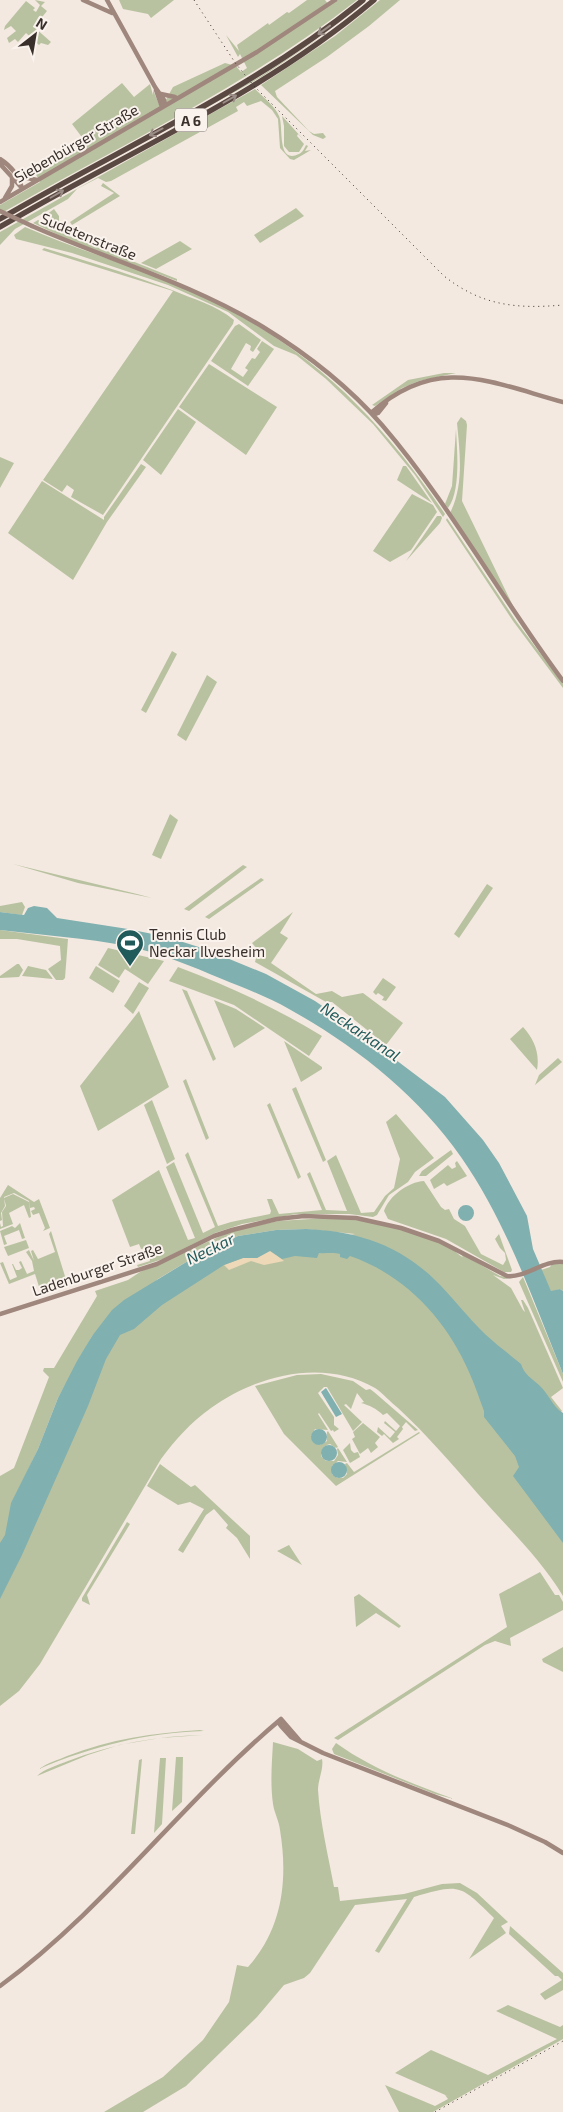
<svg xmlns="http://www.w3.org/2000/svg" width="563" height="2112" viewBox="0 0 563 2112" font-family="'Exo 2',sans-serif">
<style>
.green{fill:#b9c2a0;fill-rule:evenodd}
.sand{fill:#edd8b8}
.water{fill:#80b0af}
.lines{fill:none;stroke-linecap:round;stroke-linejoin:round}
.secondary{stroke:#9f877d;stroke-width:4.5}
.highway{stroke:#5a4842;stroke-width:5.5}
.rail{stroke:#392f2b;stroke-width:1;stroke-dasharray:1 4;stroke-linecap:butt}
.secondary-bridge{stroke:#9f877d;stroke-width:4.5}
.oneway{stroke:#9a8c86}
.labels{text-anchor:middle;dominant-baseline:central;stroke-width:4;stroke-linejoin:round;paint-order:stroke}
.shield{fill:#faf3ed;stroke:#736a65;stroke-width:1}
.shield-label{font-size:14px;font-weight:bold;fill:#392f2b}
.street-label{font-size:15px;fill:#392f2b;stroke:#faf3ed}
.poi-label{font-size:15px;fill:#392f2b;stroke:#faf3ed;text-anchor:start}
.water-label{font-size:16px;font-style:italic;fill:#215a5b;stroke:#faf3ed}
</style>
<rect width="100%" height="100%" fill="#f3e9e0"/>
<path class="green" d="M35,0l10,2 -4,4 6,5 -13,16 17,15 -3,3 -7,-2 -2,2 -13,-12 -8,9 -3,-3 -6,4 -2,-5 9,-7 -5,-5 -7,4 1,-4 21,-25 9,7 -2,2 3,2 4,-7z
M119,0h55l-23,18 -3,-4 -25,-5z
M307,0h18l4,5 8,-5h20c-110,86 -237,145 -357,214v-9l40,-23 -7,-13 27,-12 3,2 24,-15 -15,-20 50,-41 12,14 16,-13 3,11v-5l8,19 12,-22 52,-24 11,3 5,6 6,-4 -7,-14 -2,3 -12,-22 13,16 -2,-6 31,-22 1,2 18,-13 2,1z
M380,0h20l-31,26 -42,31 -52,34 2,6 32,34 5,3 9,-1 3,4 -3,2 -10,-4 -52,-50 74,-49z
M324,35l-61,41 -109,61 107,-61z
M255,89c8,8 20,17 24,27 5,10 -3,49 20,38 4,-2 5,-5 7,-9l2,1 -3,5 6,-1 -17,10 -4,-1 -10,-11 -2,-29 -6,-9 -11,-9 -14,5 -3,-4 -8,5 2,4 -127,70 -5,1 -8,-4 -21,11 -9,10 -53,30 -15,16v-13z
M282,116l21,23 -5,-5 -1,2 7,8 -5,8h-10l-5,-6v-20z
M103,183l17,13 -48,29 -2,-3 44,-29 -13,-7z
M296,208l8,8 -44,27 -6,-8z
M54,209l5,7v7l-5,3 -12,-8z
M38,220l19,11 120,48v2l-106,-40 -38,-18z
M25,227c55,24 113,40 167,64 114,53 183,120 253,223l-2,3 -28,-42 -42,-51 -47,-45 -30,-24 -22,-9 -46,-34 -60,-27 -96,-32 -56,-14 -2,-4z
M180,241l12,8 -36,20 -15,-6z
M44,248c43,13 86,26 128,42 21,9 44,15 62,30l-1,4 -130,191 -32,-18 3,-7 -7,-5 -5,7 -19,-12 130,-189 -131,-41z
M239,324l22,16 -8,12 -3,-2 1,-4 -5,-3 -15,26 12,8 5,-7 -3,-2 7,-10 3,1 5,-7 -3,-3 5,-8 12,8 -26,37 -37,-25 24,-35z
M209,364l68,43 -31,48 -67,-48z
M444,373h12l-37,8 -17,7 -27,18 -3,-1 36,-25z
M178,409l18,13 -35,53 -18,-15z
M461,417l5,4 1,4 -5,76 53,109 -65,-97c14,-28 10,-59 7,-90z
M456,429c1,21 5,62 -8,79l-3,-4 7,-18z
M0,457l14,6 -14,25z
M141,464l5,3 -39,55 -34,58 -65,-47 34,-52 62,39v-3z
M403,466h3l26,37 -35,-23z
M412,494l21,11 4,7 -26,38 -21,12 -17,-11z
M437,516h4l1,2 -2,5 -34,38z
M447,518l69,103 47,63v4l-50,-67 -67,-101z
M172,651l5,3 -31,59 -5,-3z
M207,675l10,7 -31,59 -9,-6z
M170,814l8,6 -17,39 -9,-4z
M13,864l124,30 15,4 -74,-15z
M243,865l4,2 -58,44 -5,-2z
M261,878l3,2 -55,39 -4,-2z
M487,884l6,4 -34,50 -5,-4z
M22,902l3,5 -3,8 -22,-3v-6z
M293,912l-13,21 8,5 -17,25 45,31 16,-3 10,6 21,-4 40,30 -17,22 -54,-43h-6l-71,-40 3,-12 -6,-7z
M0,930l68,9 -3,39 -2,2h-7l-8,-11 13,-9 -1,-14 -43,-7h-17z
M108,948l56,13 -16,23 -23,-15 -6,9 -21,-13z
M17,964h2l4,6 -4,7 -19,1v-2z
M28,966l18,4 7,9 -31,-3z
M96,966l24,15 -7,12 -24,-15z
M178,967c51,19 98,41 144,69l-13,20 -75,-51 -65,-24z
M383,978l13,9 -10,14 -4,-1 2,-3 -6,-4 -2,2 -3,-3z
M139,982l10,6 -16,26 -9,-8z
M182,989l5,2 29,68 -3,2z
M214,1000l22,9 29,19 -31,20z
M139,1011l30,76 -71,44 -18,-45z
M523,1027c11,12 17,26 14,43l-27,-31z
M284,1041l38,26v2l-21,13z
M558,1058l4,4 -27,23 4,-10z
M186,1079l23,59 -3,2 -23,-59z
M296,1087l30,73 -3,2 -31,-73z
M152,1100l23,59 -8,5 -23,-59z
M270,1103l31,74 -3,2 -31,-74z
M396,1114l38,44 -19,14 -7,10 -19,13 -12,20 -4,2 -24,-3h-53l-54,10 -27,9 -52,26 -25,8 -1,-2 13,-4 -4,-13 -5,1 -2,-5 -9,3 -18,-47 47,-30 29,70 7,-2 -29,-71 8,-5 29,71 12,-6 -30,-72 3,-3 30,74 13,-4 39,-8 1,-3 -4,-12h5l7,15 43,-4 -15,-36 3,-2 16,38 21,1 -20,-50 9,-6 25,58 13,-1 11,-16 9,-8 6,-29 -14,-37z
M451,1150l2,4 -27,22h-7l3,-5z
M457,1161l10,15 -20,10 -3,-3 -10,6 -4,-9 18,-15 4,4 4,-2 -1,-4z
M424,1181l17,26 4,3 4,-1 5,10 11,7 16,28 22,11 3,-5 -1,-7 -5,-5 -5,-9 4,-5 13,36 -1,2h-7l-58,-33 -58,-20 -4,-8c5,-15 24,-29 40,-30z
M8,1185l26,17 5,-3 11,29 -7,3 2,-3 -6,-15 -6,2 -2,-4 4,-2 -1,-2 -4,1 -1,-7 -15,-8 -10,4 1,9 -4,7 1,7 -2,1v-23z
M13,1194l16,8 2,15 -2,1 -5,-13 -15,8 4,11 -13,5v-6l1,4 2,-1 -1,-14 4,-6 -2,-8z
M327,1218c38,1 91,10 124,30 5,3 7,7 12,9l-3,-4 40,23 13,2 -9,1 -11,-4 18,13 12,22 2,2 -4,-12h2l5,8 35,80 -12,9 11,14 -31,23 32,44v118c-23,-38 -56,-69 -85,-102 -26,-30 -51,-59 -80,-86 -8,-6 -15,-15 -23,-20 -52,-30 -118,-13 -164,20 -20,14 -36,32 -50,51l-121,205 -21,27 -19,15v-230l14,-8 35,-91 -6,-6 1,-3h10l43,-72 -2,-5 33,-11 12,-8 92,-41 46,-10zM306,1229l49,5 -131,25 -118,85 -90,151 22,-46 20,-51 34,-62 66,-57 43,-26 37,-17 38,-6z
M20,1223l5,15 -3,1 -3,-9 -15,6 3,8 -3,1 -4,-14 12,-5 3,2z
M51,1231l17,55 -27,7 -6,-19 -26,10 -9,-21 3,-1 7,18 7,-3 -5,-13h1l3,6h3l3,-2 -3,-6 2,-1 6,13 7,-3 -2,-10 -6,-9 3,-2 5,11 -3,-10 2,-1 5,9 17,-7 -6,-18z
M26,1240l3,8 -21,8 -4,-9z
M552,1264h11v27l-3,-2 -9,3 -10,-22 9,-3z
M523,1277l40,97v8l-44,-100z
M321,1374l32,7 13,9 4,-1 4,3 44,38 -3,1 -9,-9 -4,5 1,2 -6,8 2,2 -6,4 -9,-9 -2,2 -5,-4 1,-5 12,11 5,-6 -11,-9 1,-2 11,10 4,-5 -13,-13 -4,2c-6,-6 -14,-10 -22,-12l3,-1 -7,-9 -6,16 -5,-5 -2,1 18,17 -9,9 -26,-44h-3l-6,6 16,24v8l5,4 -5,3 -1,-2 -2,1 -12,-18 -1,1 10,16 -13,-1 -4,7 3,7 6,2 7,-4v-9l1,-1 10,16 -2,1 -6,-4c-7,2 -9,6 -9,12l5,5h8l4,-6 -1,-6 1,-1 9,14 -9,-1 -6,5v8l5,4h6l4,-4 -2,-10 2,-1 7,9 65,-40 1,1 -84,53 -52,-52 -29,-48 42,-11z
M363,1423l17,14 -5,6 3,4 -7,6 -3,-5 -8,6 -8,-15 3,-2 -2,-5z
M350,1443l1,7 3,3 4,-1 2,5 -10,6 -7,-13z
M160,1464l31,23 4,-2 55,51v23l-13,-21 -11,-10 2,-3 -14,-16 -8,6 -23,38 -5,-3 26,-41 -14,-7 -12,3 -31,-19z
M127,1522l3,2 -43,71 3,10 -8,-4v-3z
M289,1545l13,20 -25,-14z
M540,1572l15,23h4l4,7v8l-53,28 1,8 -16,-5 -10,4 -147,95 -4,-2 173,-111 -8,-33z
M359,1594l37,28 5,4 -2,2 -23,-15 -20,14 -2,-30z
M563,1647v25l-20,-10 -1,-3z
M200,1730l4,1c-59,2 -111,15 -165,38 8,-6 19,-9 28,-13 43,-17 87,-23 133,-26z
M203,1735l-43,3 -41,7 -31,10 -51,21c7,-7 21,-11 31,-15 44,-17 88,-25 135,-26z
M273,1742l25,7 19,12 5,-2c2,10 -4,20 -4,31 2,32 10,65 16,97h4l2,14 64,-7 38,-10 18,-1 17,10 31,29 -7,4 5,7 -37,26 25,-41c-34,-33 -33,-35 -80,-21l-35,56 -4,-2 32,-52 -52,6 -45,68 -6,5 -20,7 -27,32 -71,69 -43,26h-39l59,-35 40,-37 26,-38 8,-37 11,2c35,-39 40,-88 32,-137 -1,-9 -6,-18 -7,-26 -3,-21 -1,-42 0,-62z
M336,1743c36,26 77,41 118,56l-19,-5 -101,-40 -2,-5z
M176,1757h7l-1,45 -10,9z
M160,1758h6l-4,66 -8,9z
M142,1759l-7,75h-4l8,-74z
M510,1926l53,47v17l-18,10 -5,-6 22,-14 -4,-4h-3l-46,-42z
M508,2005l52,22 3,-2v14l-130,73h-34l-14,-27 50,21 13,-7 -3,-4 5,2 -55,-24 36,-23 57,25 69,-36 -61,-28z"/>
<path class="sand" d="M270,1250l14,11 -20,4 -13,-4 -22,9 -5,-5 19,-7h14z"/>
<path class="water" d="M34,906l13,2 10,10 71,11 39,8 38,12 61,25 49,27 32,22 98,74 38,43 16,23 28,53 6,33 18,42 9,-2 3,2v83c-30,-74 -56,-151 -102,-217 -43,-62 -107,-112 -172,-148 -21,-12 -45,-21 -67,-30 -31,-13 -62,-26 -95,-33 -41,-8 -85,-11 -127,-16v-18l24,3 4,-7z
M458 1213a8 8 0 1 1 16 0a8 8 0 1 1-16 0Z
M306,1229c49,2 92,15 128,50 18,17 33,38 52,56 11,10 23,19 35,29 3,10 11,15 18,21 10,9 13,21 24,28v130l-50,-67 6,-9 -4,-11 -31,-39v-6c-5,-13 -9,-26 -15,-39 -23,-53 -64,-97 -119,-116l-3,3 -7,-2v-3c-8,-2 -14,0 -21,-1l-2,5 -22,-2 -13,3 -12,-8 -13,7h-14l-19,7 -62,40 -28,24 -14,6 -14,24 -18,47 -66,149 -22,44v-56l5,-8 6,-32 27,-54 20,-51 19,-37 15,-25 20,-26 12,-10 77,-47 37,-17 38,-6z
M326,1388l16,26 -6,3 -15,-25z
M311 1437a8 8 0 1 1 16 0a8 8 0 1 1-16 0Z
M321 1453a8 8 0 1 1 16 0a8 8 0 1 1-16 0Z
M331 1470a8 8 0 1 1 16 0a8 8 0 1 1-16 0Z"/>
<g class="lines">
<path class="secondary" d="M83,0l29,13
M107,0l48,87 9,13 1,5
M156,90l6,17
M161,94l14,3
M0,159c11,7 19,17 22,30
M0,164l22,24
M18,176l19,4
M5,198l7,-12v-8
M0,202l257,-150 78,-52
M32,226c77,34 159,57 231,101 44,27 86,60 119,98 67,78 119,173 181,256
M371,413c66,-59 118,-31 192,-11
M373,415l5,-2 8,-10
M0,1314l157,-50 57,-28 18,-6 45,-11 27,-3 52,2 45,10 38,13 68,35c19,2 36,-16 56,-14
M278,1722l3,4 10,11 32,16 187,73 35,16 18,11
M0,1986c106,-78 181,-183 281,-267l19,22"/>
<path class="highway" d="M0,219c122,-72 253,-129 363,-219
M0,227c125,-74 262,-132 374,-227"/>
<path class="rail" d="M194,0l42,64 18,22 190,190c38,30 73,33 119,29
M435,2112l128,-71"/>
<path class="secondary-bridge" d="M0,211l32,15"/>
</g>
<defs><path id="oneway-shaft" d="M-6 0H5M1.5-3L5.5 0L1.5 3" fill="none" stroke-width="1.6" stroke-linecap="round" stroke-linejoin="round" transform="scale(1.25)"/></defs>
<g class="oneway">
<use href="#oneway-shaft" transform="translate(324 30) rotate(144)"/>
<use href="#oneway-shaft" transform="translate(230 99) rotate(-30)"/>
<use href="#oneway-shaft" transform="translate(156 132) rotate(152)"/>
<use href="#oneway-shaft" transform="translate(57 194) rotate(-30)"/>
</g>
<defs>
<g id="stadium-pin" transform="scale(1.4375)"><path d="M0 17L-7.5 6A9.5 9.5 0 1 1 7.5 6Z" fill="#215a5b" stroke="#faf3ed"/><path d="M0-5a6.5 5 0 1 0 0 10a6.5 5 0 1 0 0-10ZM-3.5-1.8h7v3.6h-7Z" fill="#fff"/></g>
</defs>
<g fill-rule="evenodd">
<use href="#stadium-pin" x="130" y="943"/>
</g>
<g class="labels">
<rect class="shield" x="175" y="108.5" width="32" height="23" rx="4"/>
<g class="shield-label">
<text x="191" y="120">A 6</text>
</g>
<g class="street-label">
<text transform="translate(76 143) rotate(-30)">Siebenbürger Straße</text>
<text transform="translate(89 236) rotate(22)">Sudetenstraße</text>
<text transform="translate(97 1269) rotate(-19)">Ladenburger Straße</text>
</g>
<g class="poi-label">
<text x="149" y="934">Tennis Club<tspan x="149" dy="17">Neckar Ilvesheim</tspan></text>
</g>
<g class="water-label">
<text transform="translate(361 1031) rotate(34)">Neckarkanal</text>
<text transform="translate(210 1248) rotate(-26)">Neckar</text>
</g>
</g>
<g transform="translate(35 35) rotate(31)" stroke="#faf3ed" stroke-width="4" paint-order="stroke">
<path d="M0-4L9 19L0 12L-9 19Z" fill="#392f2b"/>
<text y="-8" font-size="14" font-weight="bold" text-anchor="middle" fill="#392f2b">N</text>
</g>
</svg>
